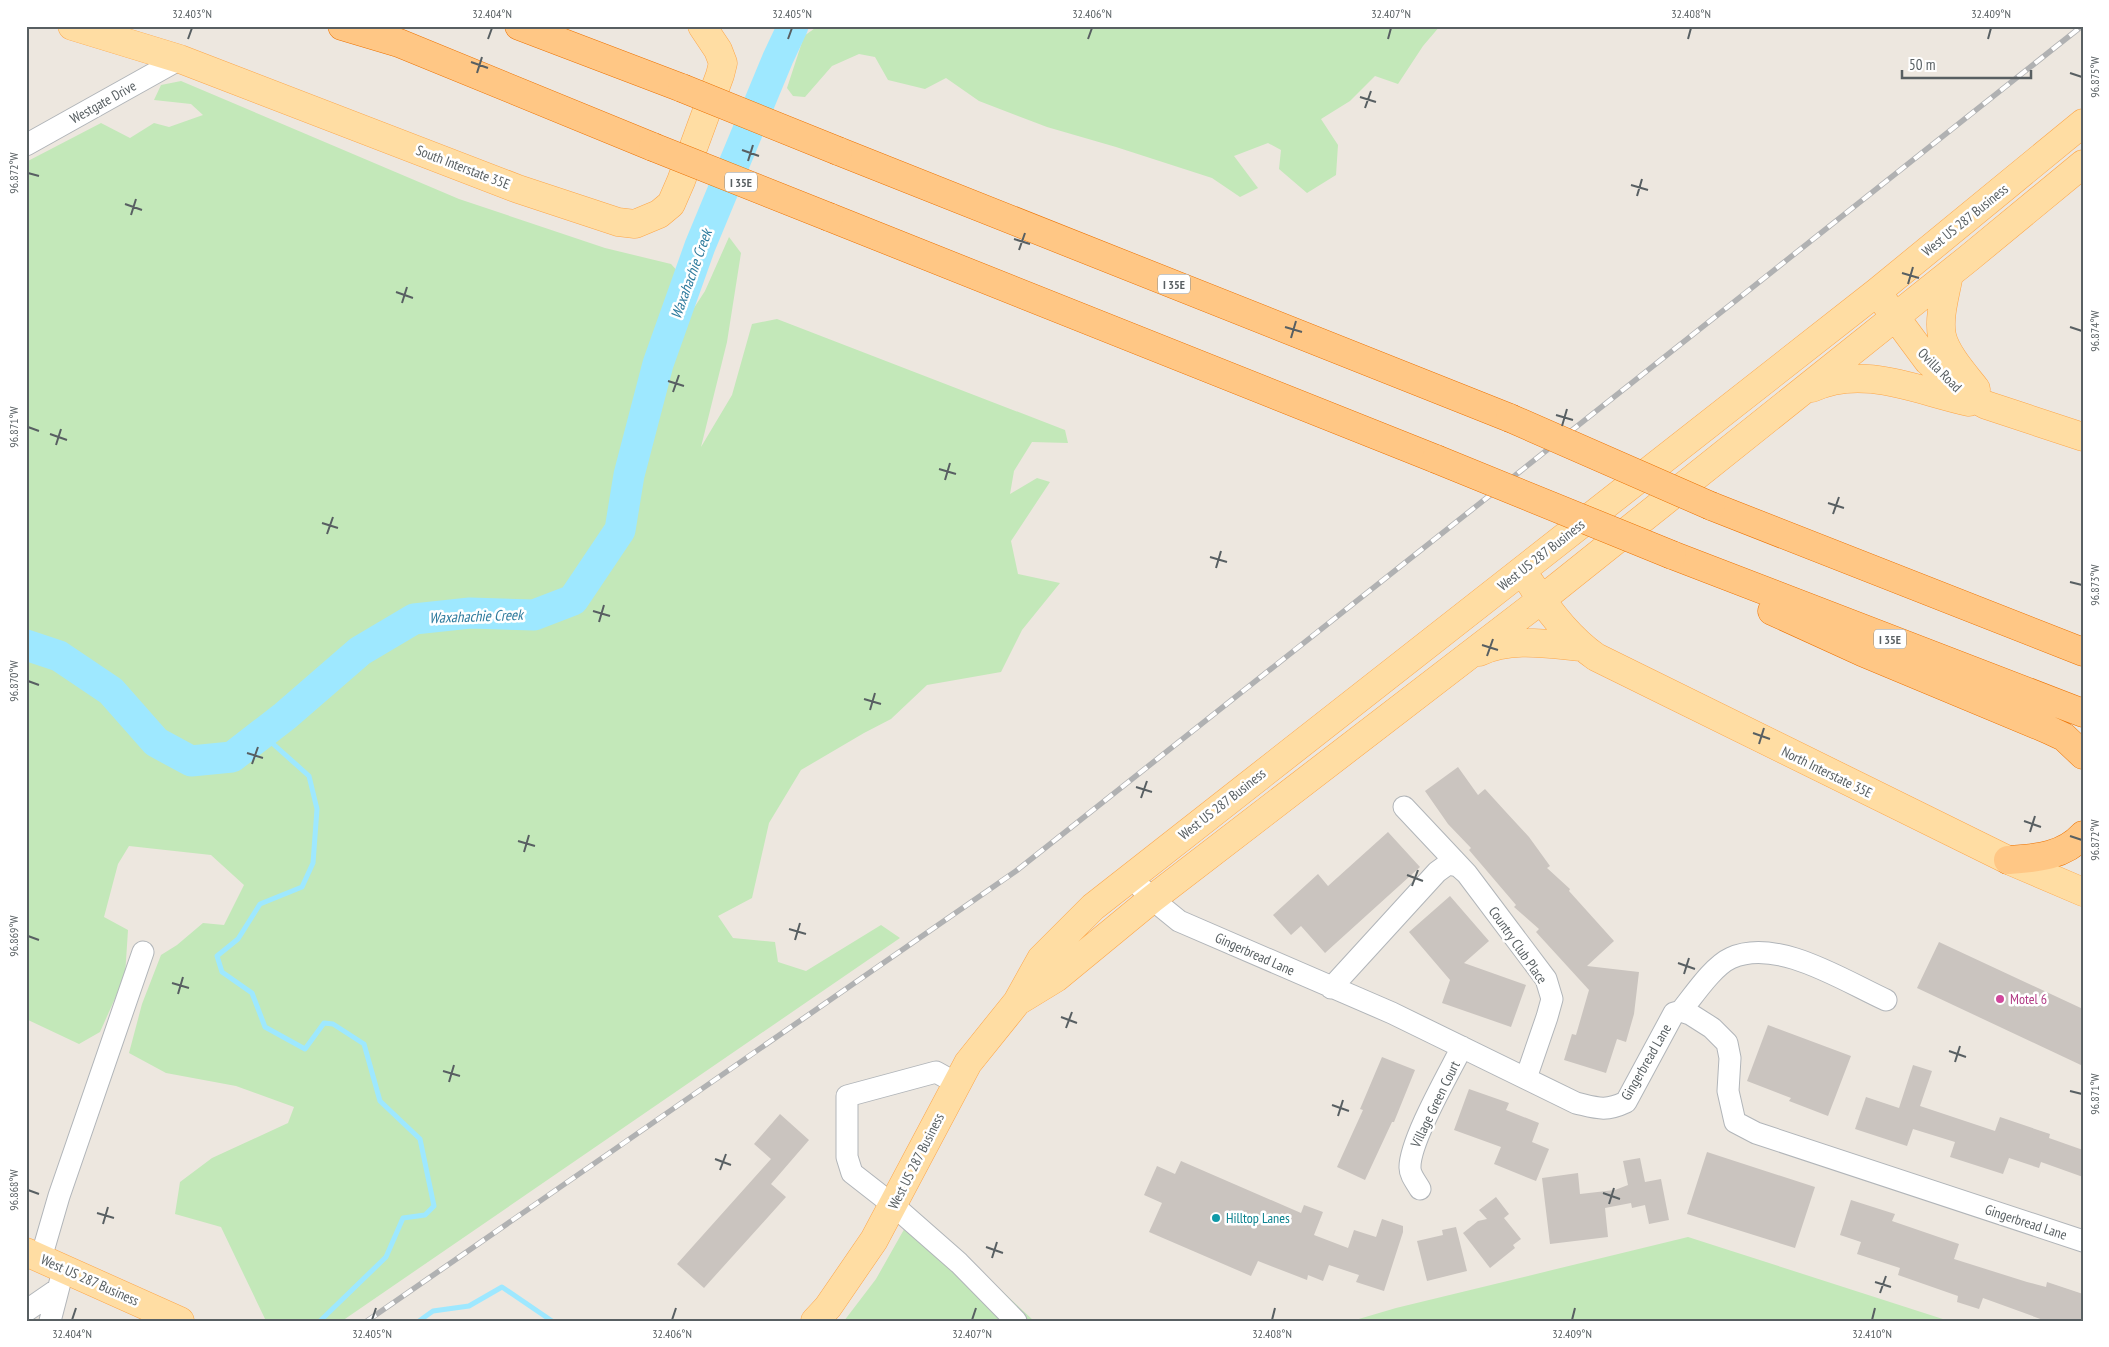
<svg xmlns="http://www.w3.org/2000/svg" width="2109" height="1347" viewBox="0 0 2109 1347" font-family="'PT Sans Narrow',sans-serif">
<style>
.green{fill:#c3e8b9}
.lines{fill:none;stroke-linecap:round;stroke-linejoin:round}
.stream{stroke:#9ee8ff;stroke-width:5}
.river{stroke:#9ee8ff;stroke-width:31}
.building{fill:#cac4bf}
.minor-casing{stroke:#b1b5b9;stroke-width:23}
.major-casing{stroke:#fda649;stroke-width:29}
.highway-casing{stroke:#ed7200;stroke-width:29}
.minor{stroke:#fff;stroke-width:21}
.major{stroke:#ffdda3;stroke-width:28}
.highway{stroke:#ffc785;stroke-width:28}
.rail-casing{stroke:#b0b1b2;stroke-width:5.5}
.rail{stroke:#fff;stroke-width:4;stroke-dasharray:11;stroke-linecap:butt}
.highway-bridge-casing{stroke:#ed7200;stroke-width:29;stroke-linecap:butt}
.highway-bridge{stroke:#ffc785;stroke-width:28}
.ticks{fill:none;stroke:#585f62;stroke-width:2}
.hotel-dot{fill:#d1479c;stroke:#fff;stroke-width:2}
.culture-dot{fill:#0f9aa8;stroke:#fff;stroke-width:2}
.labels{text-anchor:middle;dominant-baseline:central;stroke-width:5;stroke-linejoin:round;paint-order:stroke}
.shield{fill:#fff;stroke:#8a8f91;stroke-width:1}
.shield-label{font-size:12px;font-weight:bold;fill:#585f62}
.street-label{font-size:14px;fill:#585f62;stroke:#fff}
.hotel-label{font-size:14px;fill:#b23c85;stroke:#fff;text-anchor:start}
.culture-label{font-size:14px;fill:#0d838f;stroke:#fff;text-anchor:start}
.water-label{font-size:15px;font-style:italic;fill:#2e7b9d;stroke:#fff}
.neatline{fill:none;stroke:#585f62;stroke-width:2}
.ticks-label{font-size:12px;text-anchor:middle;fill:#585f62}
</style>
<rect width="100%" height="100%" fill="#ede7df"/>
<path class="green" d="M818,26h622l-17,20 -25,38 -23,-8 -25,25 -29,18 17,26 -2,30 -29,18 -28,-24 2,-19 -13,-7 -34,13 24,32 -18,9 -28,-19 -96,-31 -69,-20 -68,-26 -33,-23 -21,11 -37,-9 -13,-23 -16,-3 -27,12 -27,31 -12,-1 -6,-8 17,-52z
M181,81l278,118 146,49 66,16 11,12 -48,121 -1,55 28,-61 16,-57 28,-43 24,-54 12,16 -14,89 -26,105 31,-52 20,-71 25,-5 288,111 3,13 -36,-1 -18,29 -4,23 27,-16 13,4 -39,59 7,33 42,9 -38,47 -21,42 -74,13 -36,34 -27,14 -63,37 -32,53 -17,75 -34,18 15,22 42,4 3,20 28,9 75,-46 19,13 -558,383h-76l-45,-94 -46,-13 5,-32 32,-24 76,-35 6,-16 -58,-21 -70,-13 -37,-20 13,-49 19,-49 16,-10 26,-22 21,2 20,-40 -33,-30 -82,-9 -11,18 -14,53 24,13 -3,46 -25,56 -21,12 -53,-25v-857l75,-39 29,15 24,-15 15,4 34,-12 -12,-11 -37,-4 7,-15z
M915,1210l119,111h-190l32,-42z
M1688,1237l261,84h-597l44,-13z"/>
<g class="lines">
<path class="stream" d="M262,734l47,42 8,33 -4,54 -11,24 -42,17 -22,35 -21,17 5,16 30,21 13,34 40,22 19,-26 9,1 31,20 16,57 40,38 14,67 -9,9 -22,3 -17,39 -66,64
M419,1321l14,-10 36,-5 33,-19 50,34"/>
<path class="river" d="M26,645l33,11 52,35 45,51 35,19 41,-4 53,-41 75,-65 54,-32 56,-6 64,2 39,-15 47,-70 9,-55 29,-111 42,-118 78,-188 15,-32"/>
</g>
<path class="building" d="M1458,767l20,28 7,-6 20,22 24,26 21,29 -3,2 23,21 -1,2 45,50 -27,25 52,6 -5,42 -8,28 -9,-3 -11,34 -42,-13 8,-26 4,1 13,-45 -53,-58 3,-3 -25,-22 2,-2 -47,-55 2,-2 -23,-24 -23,-33z
M1388,832l32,35 -95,86 -24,-27 -10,9 -18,-20 45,-41 10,12z
M1450,896l39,45 -25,22 62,22 -15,42 -69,-24 8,-23 -41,-48z
M1939,942l144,67v57l-166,-78z
M1768,1025l83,31 -23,60 -39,-15 2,-3 -44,-17z
M1382,1057l33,13 -21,52h-2l-27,58 -28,-13 26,-57 -3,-1z
M1913,1065l19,6 -12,35 75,25 5,-14 50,17 -1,4 34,12v27l-42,-15 -2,6 -30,-10 -6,16 -53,-17 5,-15 -42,-13 -6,17 -52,-17 11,-32 33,11z
M1469,1089l40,14 -3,7 33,13 -7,19 17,7 -13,32 -42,-17 7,-17 -47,-17z
M780,1114l29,26 -38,44 15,13 -82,91 -27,-24 94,-105 -17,-15z
M1707,1152l108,35 -20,61 -108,-34z
M1640,1158l5,24 16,-3 8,41 -20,4 -4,-19 -13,3 -1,-5 -26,5 3,29 -58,7 -8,-66 36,-5 2,21 35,-4 13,-5 -5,-24z
M1181,1161l120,52 3,-8 19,7 -9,23 34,13 6,-18 22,7 6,-18 21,7v6l-19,59 -28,-9 3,-7 -30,-10 -6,16 -15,-6 -1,5 -49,-19 -7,15 -102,-44 13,-29 -18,-8 13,-29 18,8z
M1496,1197l13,17 -5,4 17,21 -8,6 2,3 -25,20 -27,-35 15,-12 9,-2 -8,-9z
M1851,1200l44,14 -3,7 67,23 -5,15 73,23 19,5 1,-5 36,12v27h-37l-63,-23 -4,11 -22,-7 1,-6 -60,-21 2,-7 -43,-14 4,-12 -21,-7z
M1456,1227l11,44 -40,10 -10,-40 26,-6 -1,-5z"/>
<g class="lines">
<g class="minor-casing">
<path id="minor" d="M26,145l154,-86
M1404,807l63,67 79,105 6,20 -5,18 -21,61
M1130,876l22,23 27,22 213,92 184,90c21,5 29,9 50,-1l48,-89 7,-2 9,3 22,14 15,15 3,15 -2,33 7,31 21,11 327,108
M1331,988l106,-116 11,-8 10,2 9,8
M1681,1011c13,-16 32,-45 50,-53 46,-21 113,23 155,42
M956,1083l-20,-11 -89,24v61l5,16 41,32 66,58 57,58
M1420,1189c-4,-7 -10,-14 -10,-21 -1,-26 39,-95 52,-121
M41,1258l18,-62 84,-244
M26,1311l32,-22
M50,1321l14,-54"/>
</g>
<g class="major-casing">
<path id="major" d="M72,26l108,33 338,130 100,33 17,2 24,-10 12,-10 10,-23 39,-106 3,-12 -5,-13 -16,-24
M1949,274c-3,19 -11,43 -7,62 4,18 23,39 34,53
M1885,303l43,58 36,32 22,12 97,32
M1812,388c51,-24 106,3 157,14
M1531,584c18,28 38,54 65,73l412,203 75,32
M1479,652c32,-15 69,-8 103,-5
M1020,1000l36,-22 96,-79 389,-299 428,-342 114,-94
M26,1252l154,69
M815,1321l13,-14 46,-67 94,-177 49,-61 24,-43 52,-52 784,-615 206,-169"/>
</g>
<g class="highway-casing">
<path id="highway" d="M342,26l57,17 254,104
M519,26l163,62
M838,151l672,267
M829,217l607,242
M1711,506l372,146
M1672,555l411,158
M1772,611l90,41 187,78 15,7 19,18
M2008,860c27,-2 55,-3 75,-25"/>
</g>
<use href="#minor" class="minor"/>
<use href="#major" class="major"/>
<use href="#highway" class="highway"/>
<g class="rail-casing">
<path id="rail" d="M367,1321l649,-450 1066,-845"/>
</g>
<use href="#rail" class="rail"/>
<g class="highway-bridge-casing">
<path id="highway-bridge" d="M682,88l156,63
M653,147l176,70
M1510,418l201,88
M1436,459l236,96"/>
</g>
<use href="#highway-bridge" class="highway-bridge"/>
</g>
<path class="ticks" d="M188,39l4,-11M488,39l4,-11M788,39l4,-11M1088,39l4,-11M1388,39l3,-11M1688,39l3,-11M1988,39l3,-11M471,62l17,6M477,73l5,-16M2070,73l12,4M1360,97l16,5M1365,108l6,-17M742,150l17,6M748,161l5,-16M28,173l11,3M1631,185l17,5M1637,196l5,-17M125,204l17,6M131,215l5,-16M1014,239l16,5M1019,250l6,-17M1902,273l17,5M1908,284l5,-17M396,292l17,6M402,303l5,-16M1285,327l17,5M2070,327l12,4M1291,338l5,-17M668,381l16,5M673,392l6,-17M1556,415l17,5M1562,426l5,-17M28,427l11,4M50,434l17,6M56,445l5,-16M939,469l17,5M945,480l5,-17M1828,503l16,5M1833,514l6,-17M322,523l16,5M327,534l6,-17M1210,557l17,5M1216,568l5,-17M2070,582l12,3M593,611l17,5M599,622l5,-17M1482,645l16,5M1487,656l6,-17M28,681l11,4M864,699l17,5M870,710l5,-17M1753,733l17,6M1759,744l5,-16M247,753l16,5M252,764l6,-17M1136,787l16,5M1141,798l6,-17M2024,821l17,6M2030,832l5,-16M2070,836l12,4M518,841l17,5M524,852l5,-17M1407,875l16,6M1412,886l6,-16M789,929l17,5M28,936l11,4M795,940l5,-17M1678,963l17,6M1684,974l5,-16M172,983l17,5M178,994l5,-17M1061,1017l16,6M1066,1028l6,-16M1949,1051l17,6M1955,1062l5,-16M443,1071l17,5M449,1082l5,-17M2070,1091l12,3M1332,1105l17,6M1338,1116l5,-16M715,1159l16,6M720,1170l6,-16M28,1190l11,4M1603,1193l17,6M1609,1204l5,-16M97,1213l17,5M103,1224l5,-17M986,1247l17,6M992,1258l5,-16M1875,1282l16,5M1880,1293l6,-17M72,1320l4,-12M372,1320l4,-12M672,1320l4,-12M972,1320l4,-12M1272,1320l3,-12M1572,1320l3,-12M1872,1320l3,-12"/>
<circle class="hotel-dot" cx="2000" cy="999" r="5"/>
<circle class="culture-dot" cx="1216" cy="1218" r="5"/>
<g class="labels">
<g class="shield">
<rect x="725" y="172.5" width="32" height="19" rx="4"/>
<rect x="1158" y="274.5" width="32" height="19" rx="4"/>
<rect x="1874" y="629.5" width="32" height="19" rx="4"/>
</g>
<g class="shield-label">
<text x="741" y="182">I 35E</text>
<text x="1174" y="284">I 35E</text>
<text x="1890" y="639">I 35E</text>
</g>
<g class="street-label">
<text transform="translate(103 102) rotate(-29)">Westgate Drive</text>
<text transform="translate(463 167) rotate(21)">South Interstate 35E</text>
<text transform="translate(1965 220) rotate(-39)">West US 287 Business</text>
<text transform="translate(1940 370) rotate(45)">Ovilla Road</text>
<text transform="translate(1541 555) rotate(-38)">West US 287 Business</text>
<text transform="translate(1827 772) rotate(26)">North Interstate 35E</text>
<text transform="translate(1222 804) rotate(-38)">West US 287 Business</text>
<text transform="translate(1518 945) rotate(55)">Country Club Place</text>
<text transform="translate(1255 954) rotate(24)">Gingerbread Lane</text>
<text transform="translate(1646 1062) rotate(-60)">Gingerbread Lane</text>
<text transform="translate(1435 1104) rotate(-64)">Village Green Court</text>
<text transform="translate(916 1161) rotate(-63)">West US 287 Business</text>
<text transform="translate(2026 1222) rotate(18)">Gingerbread Lane</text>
<text transform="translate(90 1280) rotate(24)">West US 287 Business</text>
</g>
<g class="hotel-label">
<text x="2010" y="999">Motel 6</text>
</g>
<g class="culture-label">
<text x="1226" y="1218">Hilltop Lanes</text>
</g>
<g class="water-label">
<text transform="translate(691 274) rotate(-70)">Waxahachie Creek</text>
<text transform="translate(476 616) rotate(-2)">Waxahachie Creek</text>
</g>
</g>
<rect width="2109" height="1347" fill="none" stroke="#ffffff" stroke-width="55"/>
<path d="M1902 70v8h129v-8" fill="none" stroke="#585f62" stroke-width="2.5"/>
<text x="1909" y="70" font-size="15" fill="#585f62" stroke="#ffffff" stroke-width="4" paint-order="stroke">50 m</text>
<rect x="28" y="28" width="2054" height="1292" class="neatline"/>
<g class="ticks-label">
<text x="192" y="18">32.403°N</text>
<text x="492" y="18">32.404°N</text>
<text x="792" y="18">32.405°N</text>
<text x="1092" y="18">32.406°N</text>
<text x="1391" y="18">32.407°N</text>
<text x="1691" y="18">32.408°N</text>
<text x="1991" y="18">32.409°N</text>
<text transform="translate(2095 77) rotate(-90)" y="4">96.875°W</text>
<text transform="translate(14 173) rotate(-90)" y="4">96.872°W</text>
<text transform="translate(2095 331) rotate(-90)" y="4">96.874°W</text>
<text transform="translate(14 427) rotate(-90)" y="4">96.871°W</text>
<text transform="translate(2095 585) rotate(-90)" y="4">96.873°W</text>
<text transform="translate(14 681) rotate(-90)" y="4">96.870°W</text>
<text transform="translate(2095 840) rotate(-90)" y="4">96.872°W</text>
<text transform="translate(14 936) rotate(-90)" y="4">96.869°W</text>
<text transform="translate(2095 1094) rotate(-90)" y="4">96.871°W</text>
<text transform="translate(14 1190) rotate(-90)" y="4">96.868°W</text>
<text x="72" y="1338">32.404°N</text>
<text x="372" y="1338">32.405°N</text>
<text x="672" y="1338">32.406°N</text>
<text x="972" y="1338">32.407°N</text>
<text x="1272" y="1338">32.408°N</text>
<text x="1572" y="1338">32.409°N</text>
<text x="1872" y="1338">32.410°N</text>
</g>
</svg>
